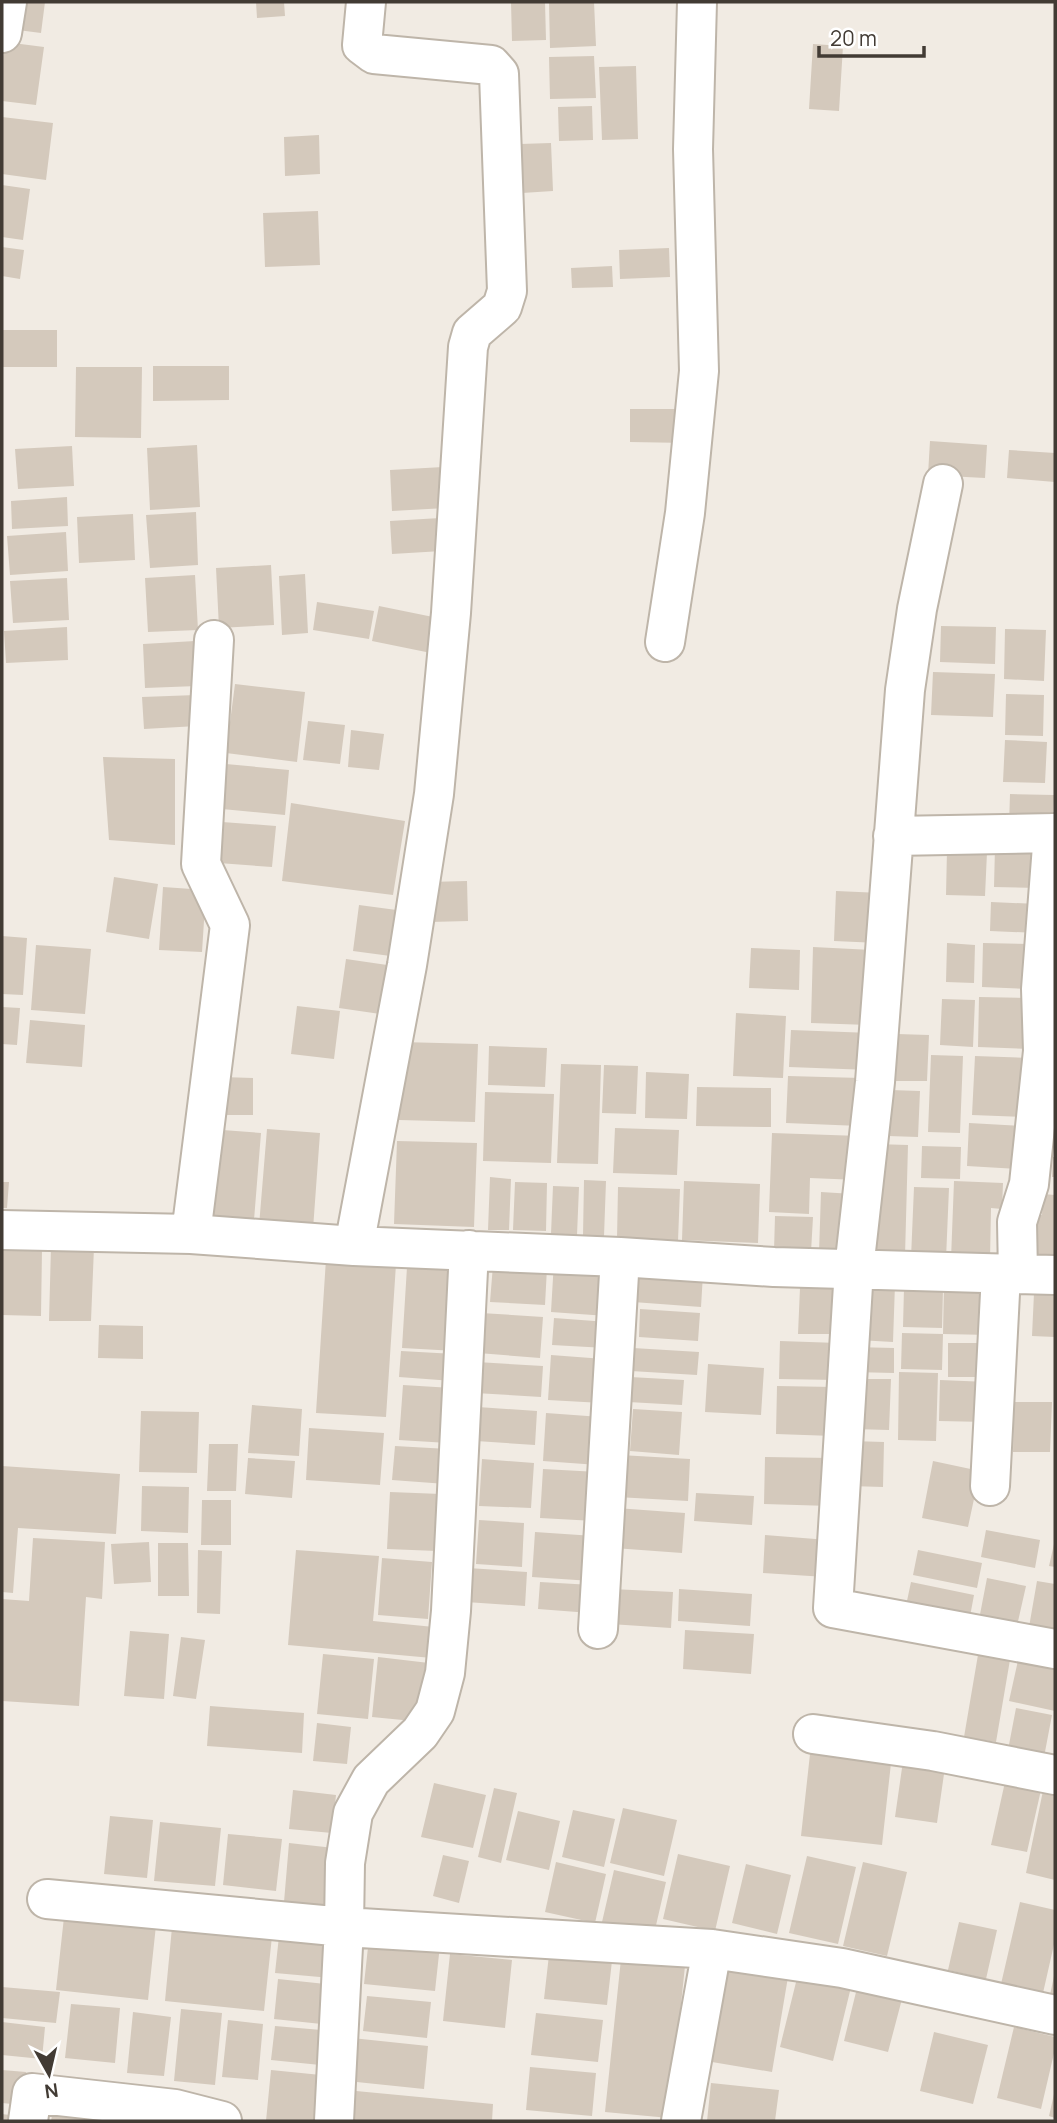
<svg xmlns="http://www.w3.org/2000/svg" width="1057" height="2123" viewBox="0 0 1057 2123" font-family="Manrope,sans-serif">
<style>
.building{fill:#d4c9bc}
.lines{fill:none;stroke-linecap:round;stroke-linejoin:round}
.street-casing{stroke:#beb5a9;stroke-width:42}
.street{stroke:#fff;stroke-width:38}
</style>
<rect width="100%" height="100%" fill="#f1ebe3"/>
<path class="building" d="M14,2h31l-4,31 -31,-4z
M256,2h28l1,14 -28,2z
M511,2h34l1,38 -34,1z
M549,2h45l2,44 -46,2z
M5,42l39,5 -8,58 -34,-4v-37z
M813,44l30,2 -4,65 -30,-2z
M594,56l2,42 -46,1 -1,-42z
M636,66l2,73 -36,1 -3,-73z
M592,106l1,34 -34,1 -1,-34z
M2,117l51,6 -7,57 -44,-6z
M319,135l1,39 -35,2 -1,-39z
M551,143l2,48 -31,2 -2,-49z
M2,185l28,4 -7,51 -21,-3z
M318,211l2,54 -55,2 -2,-54z
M2,247l22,3 -4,29 -18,-3z
M669,248l1,29 -50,2 -1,-29z
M612,266l1,21 -41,1 -1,-20z
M2,330h55v37h-55z
M153,366h76v34l-76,1z
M76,367h66l-1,71 -66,-1z
M630,409h57v34l-57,-1z
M930,441l57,4 -2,33 -57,-3z
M197,445l3,62 -50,3 -3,-62z
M72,446l2,40 -56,3 -3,-40z
M1009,450l46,3v29l-48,-4z
M443,467l3,41 -54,3 -2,-41z
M67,497l1,29 -56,3 -1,-28z
M196,512l2,53 -48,3 -4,-53z
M133,514l2,46 -56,3 -2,-46z
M440,518l2,33 -50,3 -2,-33z
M66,532l2,39 -58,4 -3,-39z
M271,565l3,60 -55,3 -3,-60z
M305,574l3,59 -26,2 -3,-59z
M195,575l3,55 -50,2 -3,-54z
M67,578l2,42 -56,3 -3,-42z
M317,602l57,9 -5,28 -56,-9z
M379,606l59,12 -7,35 -59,-12z
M941,626l55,1 -1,37 -55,-2z
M67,627l1,33 -62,3 -2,-32z
M1005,629l41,1 -2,51 -40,-2z
M195,641l2,45 -52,2 -2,-44z
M933,672l62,2 -2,43 -62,-2z
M235,684l70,8 -8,70 -71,-9z
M1006,694l38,1 -1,41 -38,-1z
M196,695l1,31 -53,3 -2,-32z
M308,721l37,4 -5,39 -37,-4z
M351,730l33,4 -5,36 -31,-3z
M1005,740l42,2 -2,41 -42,-1z
M103,757l72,2v86l-66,-5z
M226,764l63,6 -4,45 -63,-6z
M1010,794l44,1 -1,33 -44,-2z
M291,803l114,18 -12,74 -111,-14z
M195,820l81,6 -4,41 -81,-6z
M995,847l44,2 -1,39 -44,-1z
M947,850l40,2 -2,44 -39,-1z
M114,877l44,7 -9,55 -43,-7z
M467,881l1,40 -38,1 -1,-40z
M163,887l43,3 -4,62 -43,-2z
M836,891l45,2 -2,50 -45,-2z
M991,902l47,2v29l-48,-2z
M359,905l45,6 -6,46 -45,-6z
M2,936l25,2 -4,57 -21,-1z
M947,943l28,2 -1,38 -28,-1z
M983,943l50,1 -2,45 -49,-2z
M36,945l55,4 -6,65 -54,-4z
M813,947l59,3 -3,75 -58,-2z
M751,948l49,2 -1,40 -50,-2z
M346,959l48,7 -7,49 -48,-7z
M979,997l53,1 -2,51 -52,-2z
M942,999l33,1 -2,47 -33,-2z
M297,1006l43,5 -6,48 -43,-5z
M2,1007l18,1 -3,37 -15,-1z
M736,1013l50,3 -3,62 -50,-2z
M30,1020l55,5 -3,42 -56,-4z
M791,1030l80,3 -1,37 -81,-3z
M897,1034l32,1 -2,46h-31z
M401,1042l77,2 -3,78 -76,-2z
M489,1046l58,2 -2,39 -57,-2z
M931,1055l32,1 -3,77 -32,-1z
M975,1056l56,2 -3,59 -56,-2z
M561,1064l40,1 -3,99 -41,-1z
M604,1065l34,1 -2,48 -34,-1z
M646,1072l43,2 -2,45 -42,-1z
M788,1076l73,2 -1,48 -74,-3z
M222,1077l31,1v37h-31z
M697,1087l74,1v39l-75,-1z
M890,1090l30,1 -2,46 -30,-1z
M485,1092l69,2 -3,69 -68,-2z
M969,1123l52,3 -1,43 -53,-3z
M615,1128l64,2 -2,45 -64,-2z
M209,1129l52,4 -7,87 -52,-4z
M267,1129l53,4 -7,96 -54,-3z
M772,1133l88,3 -2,44 -48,-2 -1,36 -40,-2z
M397,1141l80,2 -3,84 -80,-3z
M875,1144l33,1 -3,111 -34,-1z
M922,1146l39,1 -1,32 -39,-1z
M1053,1157h2v20h-3z
M490,1177l21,2 -2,51h-21z
M584,1180l22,1 -2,55h-21z
M684,1181l76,3 -2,59 -76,-3z
M954,1181l49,2 -1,26 -11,-1 -1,52 -39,-1z
M2,1182h7l-2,26h-5z
M515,1182l32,1 -1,48 -33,-1z
M553,1186l26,1 -2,48 -26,-1z
M618,1187l62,2 -2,52 -61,-2z
M914,1187l35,1 -3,71 -35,-1z
M821,1192l32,2 -2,60 -32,-1z
M1043,1194l12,1v61l-29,-1 2,-40h14z
M775,1216l38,1 -2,35 -37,-1z
M51,1247h43l-3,74h-42z
M2,1248l40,1 -1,67 -39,-1z
M326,1259l70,5 -10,153 -70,-4z
M554,1261l57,4 -4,51 -56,-4z
M493,1265l54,3 -2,37 -55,-3z
M407,1267l55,4 -6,80 -54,-3z
M636,1270l67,4 -2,33 -68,-5z
M860,1284h35l-2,58 -35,-2z
M944,1285l48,1 -2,49 -47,-1z
M800,1288h33l-1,46h-34z
M904,1288l39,1 -1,39 -39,-1z
M1034,1293l21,1v43l-23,-1z
M640,1309l60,4 -2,28 -59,-4z
M481,1313l62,4 -3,41 -62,-5z
M554,1318l54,4 -2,26 -54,-3z
M99,1325l44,1v33l-45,-1z
M902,1333l41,1 -1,36 -41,-1z
M780,1341l58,2 -1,37 -58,-1z
M948,1343h40l-2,34h-38z
M853,1347l41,1v25l-42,-1z
M633,1348l66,4 -2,23 -66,-4z
M401,1351l54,3 -2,27 -54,-4z
M551,1355l53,4 -2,44 -54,-3z
M477,1362l66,4 -2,31 -66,-4z
M708,1364l56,4 -3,47 -56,-3z
M899,1372l39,1 -2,68 -38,-1z
M630,1377l54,3 -2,25 -54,-3z
M855,1379h36l-2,51 -36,-1z
M940,1380l48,2 -1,40 -48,-1z
M403,1385l49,3 -4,55 -49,-3z
M777,1386l57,1 -1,49 -57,-2z
M1014,1402h38l-2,50h-37z
M252,1405l50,4 -3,47 -51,-3z
M478,1407l59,4 -2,34 -59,-4z
M633,1409l49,3 -3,43 -49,-4z
M141,1411l58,1 -2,61 -58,-1z
M546,1413l55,4 -3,48 -55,-4z
M309,1428l75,5 -4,52 -74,-5z
M851,1441l33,1 -1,45 -33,-1z
M209,1444h29l-2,47h-29z
M395,1446l53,3 -2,35 -54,-4z
M620,1455l70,4 -2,42 -71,-4z
M765,1457l66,1 -1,48 -66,-2z
M248,1458l47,3 -3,37 -47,-4z
M482,1459l52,4 -3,45 -52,-2z
M933,1461l47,10 -12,56 -46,-9z
M2,1466l118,8 -4,60 -98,-6 -5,65 -11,-1z
M543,1469l55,3 -3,49 -55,-3z
M142,1486l47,1 -1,46 -47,-2z
M390,1492l51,2 -4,57 -50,-2z
M696,1493l58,3 -2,29 -58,-4z
M202,1500h29v45h-30z
M616,1508l69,5 -3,40 -68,-5z
M479,1520l45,3 -2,44 -46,-3z
M986,1530l54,10 -5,28 -54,-11z
M535,1532l59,4 -3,45 -59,-4z
M765,1535l63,5 -2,37 -63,-4z
M33,1538l72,4 -3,57 -16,-2 -7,109 -77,-5v-102l27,2z
M149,1542l2,40 -37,2 -3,-40z
M158,1543h30l1,53h-31z
M1054,1544h1v23l-6,-1z
M198,1550l24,1 -2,63 -23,-1z
M296,1550l83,6 -6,65 61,6 -2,31 -144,-13z
M918,1550l64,13 -5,25 -64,-13z
M382,1558l50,4 -4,57 -50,-4z
M468,1568l59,4 -2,34 -59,-4z
M987,1578l39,8 -12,53 -37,-9z
M1037,1581l18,3v47l-26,-4z
M540,1582l52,3 -2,28 -52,-4z
M911,1582l63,13 -6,32 -64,-12z
M612,1589l61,3 -2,36 -61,-4z
M679,1589l73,5 -2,32 -72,-5z
M685,1630l69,4 -3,40 -68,-5z
M130,1631l39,3 -5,65 -40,-3z
M181,1637l24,3 -9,59 -23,-3z
M980,1643l32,5 -16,94 -32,-5z
M1021,1647l34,7v57l-46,-10z
M323,1654l51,5 -6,60 -51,-5z
M378,1657l51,6 -6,59 -51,-5z
M210,1706l94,7 -2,40 -95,-7z
M1016,1708l36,7 -8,42 -36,-7z
M317,1723l34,4 -4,37 -34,-3z
M811,1745l81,9 -10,91 -81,-9z
M903,1761l42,6 -8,56 -42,-6z
M1007,1773l36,8 -16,71 -36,-7z
M434,1783l52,12 -13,53 -52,-11z
M1044,1786l11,2v92l-29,-7z
M494,1788l23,5 -16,70 -23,-6z
M293,1790l43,5 -4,38 -43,-4z
M623,1808l54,12 -13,56 -54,-13z
M573,1810l42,9 -11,48 -42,-10z
M518,1811l42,10 -11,49 -43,-10z
M110,1816l43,4 -6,58 -43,-4z
M160,1822l61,6 -6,58 -61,-5z
M228,1834l54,5 -6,52 -53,-6z
M289,1843l45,5 -6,58 -44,-4z
M678,1854l52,12 -15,65 -52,-12z
M443,1855l26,6 -10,42 -26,-7z
M807,1856l49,11 -18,77 -49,-11z
M556,1862l50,12 -11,49 -50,-11z
M863,1862l44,10 -20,84 -44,-10z
M746,1864l45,11 -14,59 -45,-11z
M614,1870l52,12 -12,52 -52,-12z
M1020,1902l35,8v30l-12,53 -42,-9z
M65,1908l92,8 -9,84 -92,-10z
M173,1917l100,10 -9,84 -99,-10z
M959,1922l38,8 -11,49 -38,-9z
M280,1927l56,6 -5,45 -56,-5z
M369,1938l71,7 -5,46 -71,-7z
M550,1946l63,6 -6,53 -63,-6z
M450,1954l62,6 -7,68 -62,-7z
M621,1959l64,7 -16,152 -64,-6z
M728,1967l60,10 -16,95 -60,-10z
M799,1970l53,13 -19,78 -53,-14z
M1054,1976h1v20l-5,-1z
M278,1979l57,6 -4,40 -57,-6z
M2,1987l58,5 -4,31 -54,-5z
M857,1988l45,11 -14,53 -44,-11z
M367,1996l64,6 -4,36 -64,-7z
M71,2004l49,4 -5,55 -50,-5z
M181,2009l41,4 -7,72 -41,-4z
M133,2012l38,5 -7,59 -37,-3z
M536,2013l67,7 -5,42 -67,-7z
M228,2020l35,4 -5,56 -36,-3z
M2,2022l43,5 -3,32 -40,-4z
M275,2026l58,5 -3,35 -59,-6z
M1014,2027l41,10v12l-14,60 -44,-11z
M934,2032l54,13 -15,59 -53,-13z
M352,2038l76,8 -4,43 -77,-8z
M530,2067l66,6 -4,43 -66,-6z
M2,2070l24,2 -4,33 -20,-2z
M271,2070l60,6 -4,45h-61z
M711,2083l68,7 -4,31h-68z
M356,2091l137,13 -1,17h-139z
M1054,2094h1v24l-6,-2z
M54,2104l37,8 -2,9h-38z
M2,2114l15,2 -1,5h-14z"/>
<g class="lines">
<g class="street-casing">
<path id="street" d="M2,33l5,-31
M943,484l-26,125 -12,81 -30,392 -21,187 -21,339 222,41
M665,642l20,-129 14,-142 -6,-222 4,-147
M893,836l162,-3
M2,1230l189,4 163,12 266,11 154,10 281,8
M191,1234l39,-309 -29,-61 13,-224
M354,1246l53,-281 27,-171 17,-181 17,-266 4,-14 30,-26 5,-16 -8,-217 -8,-9 -117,-11 -12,-9 4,-43
M1018,1274l-1,-52 12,-38 14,-133 -2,-62 12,-156
M990,1486l11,-212
M598,1629l22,-372
M813,1734l120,17 122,24
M47,1899l297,28 1,-64 8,-50 18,-33 49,-47 15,-22 10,-38 6,-62 18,-361
M28,2121l4,-28 143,16 47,12
M334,2121l10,-194 368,22 130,19 213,47
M681,2121l31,-172"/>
</g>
<use href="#street" class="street"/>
</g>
<rect width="1057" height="2123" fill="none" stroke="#423b34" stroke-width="7"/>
<g transform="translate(49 2074) rotate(172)" stroke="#ffffff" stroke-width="5" paint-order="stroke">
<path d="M0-5L12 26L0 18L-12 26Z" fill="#423b34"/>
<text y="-10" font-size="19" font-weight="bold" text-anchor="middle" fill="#423b34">N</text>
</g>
<path d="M819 46v10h105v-10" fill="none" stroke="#423b34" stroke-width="3.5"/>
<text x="830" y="46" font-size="21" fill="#423b34" stroke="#ffffff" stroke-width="5" paint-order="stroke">20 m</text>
</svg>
